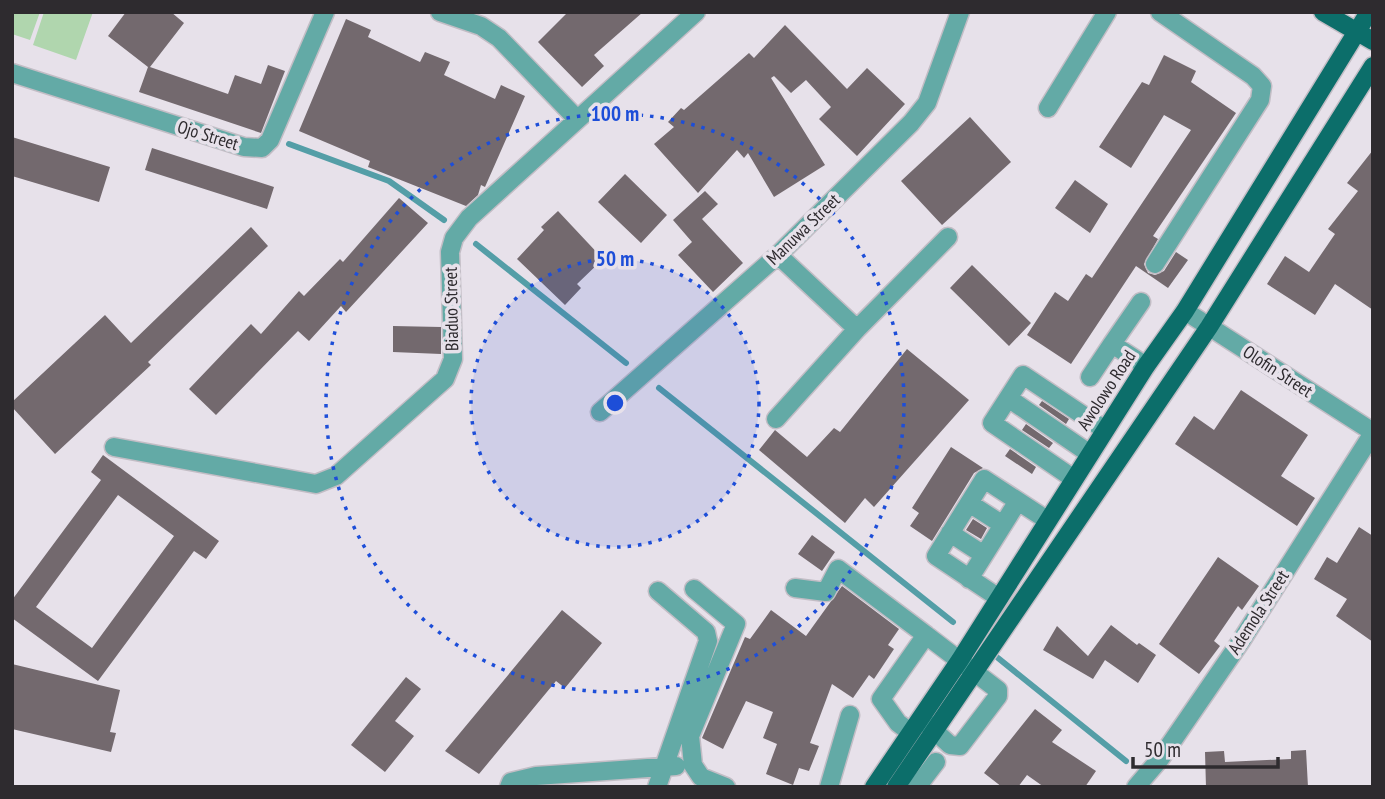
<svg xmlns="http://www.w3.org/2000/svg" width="1385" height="799" viewBox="0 0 1385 799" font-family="'PT Sans Narrow',sans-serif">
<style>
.green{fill:#b0d6ae}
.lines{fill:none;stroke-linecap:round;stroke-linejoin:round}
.stream{stroke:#549ea7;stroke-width:6}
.building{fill:#73696e;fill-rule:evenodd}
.minor-casing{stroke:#c2bdc5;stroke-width:21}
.major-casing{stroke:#c2bdc5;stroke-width:21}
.minor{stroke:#63aaa6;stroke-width:18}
.major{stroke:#0c6e6a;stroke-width:18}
.ring{fill:none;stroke:#1d4ed8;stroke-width:3.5;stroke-dasharray:3.5 7}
.labels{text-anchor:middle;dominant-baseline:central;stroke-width:7;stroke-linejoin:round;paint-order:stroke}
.street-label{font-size:18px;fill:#2e2b2f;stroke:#e7e1ea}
.centre{fill:#1d4ed8;stroke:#e7e1ea;stroke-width:3.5}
.ring-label{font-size:21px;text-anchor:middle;font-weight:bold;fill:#1d4ed8;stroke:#e7e1ea;stroke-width:7;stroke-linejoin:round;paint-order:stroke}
</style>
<rect width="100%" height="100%" fill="#e7e1ea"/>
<path class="green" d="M12,12h28l-10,28 -18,-6z
M44,12h49l-17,48 -43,-15z"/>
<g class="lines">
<path class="stream" d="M289,144l100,37 55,39
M476,244l150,119
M659,388l294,234
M998,658l128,103"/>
</g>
<path class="building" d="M126,12h45l13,11 -34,44 78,27 7,-19 26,9 7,-19 17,6 -24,62 -122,-41 9,-25 -40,-31z
M568,12h75l-49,43 10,11 -22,21 -44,-45z
M346,19l25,11 -3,7 52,25 5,-10 25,10 -6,13 51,24 6,-14 24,11 -40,91 -4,-2 -3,10 -12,11 -98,-39 2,-6 -71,-30z
M785,25l62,64 20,-21 38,36 -48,52 -38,-37 12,-12 -25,-27 -15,13 -17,-17 -3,2 54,87 -51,32 -26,-44 -4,5 -7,-8 -39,43 -44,-49 20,-17 -6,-5 13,-14 3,2 65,-57 5,5z
M1164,55l32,16 -5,11 45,31 -83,123 5,3 -14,25 4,9 7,2 9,-4 12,-19 12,8 -20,28 -32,-22 -65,98 -44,-29 28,-43 13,9 18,-27 6,4 99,-148 -27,-15 -33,53 -32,-21 43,-65 7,3z
M970,117l41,45 -69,63 -41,-44z
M12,137l98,30 -11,35 -87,-26z
M152,148l122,39 -7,22 -122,-39z
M1373,150v160l-38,-26 -20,31 -48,-31 18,-28 24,16 26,-38 -7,-5 30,-38 -11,-8z
M625,174l42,41 -26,28 -43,-41z
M1075,180l33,24 -18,29 -35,-25z
M705,191l13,13 -16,15 41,44 -30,29 -35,-37 14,-13 -19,-22z
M399,198l29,25 -82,89 -5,-6 -32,35 -11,-10 -82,84 -27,-26 62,-65 10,10 38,-43 5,5 36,-37 3,3z
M558,211l45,48 -26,25 4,4 -16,17 -48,-46 27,-29 -3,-3z
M251,227l17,19 -120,116 3,3 -96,89 -43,-47v-5l93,-87 26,28z
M972,265l59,58 -22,23 -59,-58z
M393,326l48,1v27l-48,-2z
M907,349l62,51 -95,107 -9,-9 -20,25 -86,-73 16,-20 32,27 27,-29 6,4z
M1241,390l67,45 -27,41 34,22 -18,28 -122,-82 19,-28 20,14z
M1042,401l27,18 -3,5 -27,-19z
M1026,424l27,19 -4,5 -27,-18z
M951,447l32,21 -9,5 -42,68 -22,-15 9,-13 -7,-5z
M1010,449l26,18 -4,7 -27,-18z
M103,455l116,86 -13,18 -12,-8 -96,130 -86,-63v-18l89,-120 -10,-8zM118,495l56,41 -82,112 -56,-41z
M973,519l14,9 -6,11 -15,-9z
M1359,527l14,9v106l-37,-26 11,-17 -33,-20 13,-22 10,6z
M812,535l23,17 -13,19 -24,-17z
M1218,557l41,29 -17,24 -4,-4 -24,35 6,5 -21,28 -40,-30z
M842,586l57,43 -11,16 6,4 -20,30 -5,-4 -16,23 -21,-14 -22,59 9,3 -10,25 -10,-3 -6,17 -27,-11 11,-30 -14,-6 10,-26 -27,-11 -23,48 -21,-11 43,-101 5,2 21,-29 35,26z
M562,610l40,33 -37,45 -9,-7 -77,93 -34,-23z
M1111,625l26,20 2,-2 17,12 -18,28 -33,-23 -12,19 -50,-29 14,-24 31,30z
M12,664l108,26 -10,42 6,1 -5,19 -99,-23z
M406,677l15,12 -26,32 19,15 -29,36 -34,-27z
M1035,709l27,21 -10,12 44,29 -11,16h-41l-17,-12 -9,12h-16l-18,-14z
M1306,750l2,37h-102l-1,-35 19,-1 1,11 66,-3v-8z"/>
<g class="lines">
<g class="minor-casing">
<path id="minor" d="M440,12l41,14 18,12 77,80
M12,73l232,74 18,1 8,-8 55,-128
M1048,108l59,-96
M778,255l79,74
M1155,264l105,-164 2,-14 -9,-10 -93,-64
M1141,302l-29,42 34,22
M1185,311l188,121
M1090,377l22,-33
M1008,398l82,56
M600,412l178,-157 133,-132 16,-20 33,-91
M776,419l81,-90 91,-92
M114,447l202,37 20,-8 109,-97 8,-20 -3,-107 4,-14 15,-20 227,-206
M1074,479l-82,-56 31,-48 82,55
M969,503l34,22
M950,533l34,22
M969,579l49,-78
M795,588l31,4 12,-23 88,66
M694,589l42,35 -46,112 3,29 8,12 25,10
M999,598l-63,-42 48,-77 63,41
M910,732l-12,-9 -17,-24 45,-64 72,55v6l-38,50 -10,-1 -26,-24
M509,787l2,-5 25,-6 140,-10
M657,787l51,-146 -2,-9 -48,-41
M829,787l21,-72
M917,787l19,-25
M1136,787l24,-28 81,-118 132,-208"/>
</g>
<g class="major-casing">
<path id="major" d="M1323,12l50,29
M874,787l86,-127 186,-294 39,-55 184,-299
M896,787l313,-460 164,-261"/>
</g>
<use href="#minor" class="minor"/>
<use href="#major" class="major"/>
</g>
<circle cx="615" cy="403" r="144" fill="#1d4ed8" fill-opacity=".12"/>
<g class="ring">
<circle cx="615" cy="403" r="144"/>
<circle cx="615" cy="403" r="289"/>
</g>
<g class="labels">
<g class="street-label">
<text transform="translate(208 135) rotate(17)">Ojo Street</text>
<text transform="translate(803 229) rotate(-44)">Manuwa Street</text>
<text transform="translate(451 309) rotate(-91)">Biaduo Street</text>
<text transform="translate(1278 371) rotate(33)">Olofin Street</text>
<text transform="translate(1106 390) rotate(-57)">Awolowo Road</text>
<text transform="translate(1258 612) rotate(-57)">Ademola Street</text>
</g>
</g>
<circle cx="615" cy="403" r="10" class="centre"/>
<g class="ring-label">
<text x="615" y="121">100 m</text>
<text x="615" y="266">50 m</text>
</g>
<rect width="1385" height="799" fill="none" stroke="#2e2b2f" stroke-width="28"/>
<path d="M1133 757v10h145v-10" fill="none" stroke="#2e2b2f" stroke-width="3.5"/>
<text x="1144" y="757" font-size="21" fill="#2e2b2f" stroke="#e7e1ea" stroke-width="5" paint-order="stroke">50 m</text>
</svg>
